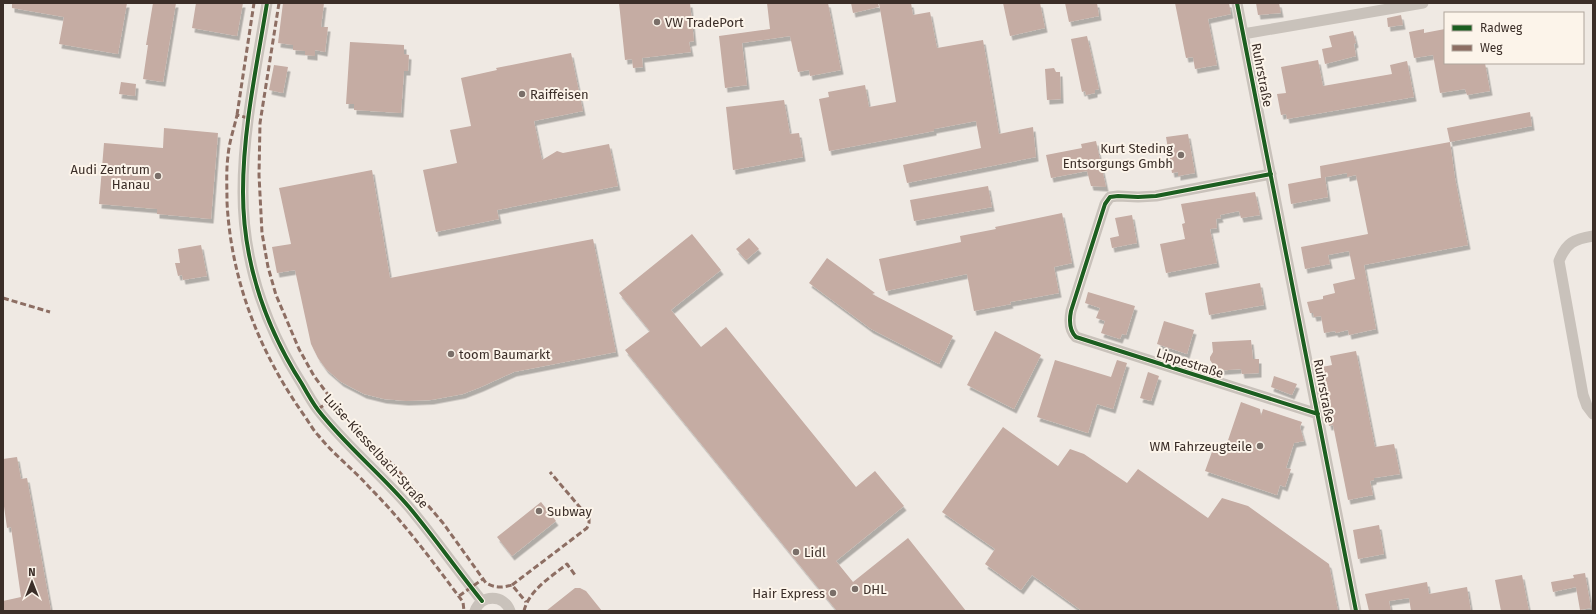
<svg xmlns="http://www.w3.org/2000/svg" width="1596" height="614" viewBox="0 0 1596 614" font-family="'Fira Sans',sans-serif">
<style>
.building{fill:#c5aca3;filter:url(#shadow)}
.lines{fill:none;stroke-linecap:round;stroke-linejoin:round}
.street{stroke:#c9c2bb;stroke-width:11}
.quiet{stroke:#8d6e63;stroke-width:3;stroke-dasharray:6 3;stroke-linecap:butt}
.cycleway-casing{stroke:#fcf4ea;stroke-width:6}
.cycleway{stroke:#1b5e20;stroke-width:4}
.poi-dot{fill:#7a6f69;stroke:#fcf4ea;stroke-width:1.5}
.labels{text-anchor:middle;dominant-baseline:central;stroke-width:4;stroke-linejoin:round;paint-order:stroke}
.poi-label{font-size:13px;fill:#3b2e28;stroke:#fcf4ea;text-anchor:start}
.street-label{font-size:13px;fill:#3b2e28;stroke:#fcf4ea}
</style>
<defs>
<filter id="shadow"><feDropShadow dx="2.5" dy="4.5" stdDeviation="0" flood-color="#0004"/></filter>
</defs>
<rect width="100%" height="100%" fill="#efe9e3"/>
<path class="building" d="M12,3h115l-9,51 -59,-10 5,-27 -52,-9z
M153,3h23l-13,79 -20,-3 5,-34h-2z
M196,3h47l-6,33 -45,-8z
M283,3h41l-3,24h7l-3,25 -10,-2v6l-10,-1v-4l-12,-1v-5l-15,-2z
M619,3h71l4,38 -5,1 2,10 -49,6 1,9 -10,1 -1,-9 -7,1z
M767,3h61l13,67 -31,6 -1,-6 -11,2 -8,-36 -48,7 5,42 -22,3 -6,-52 51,-7z
M851,3h27l1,4 -26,6z
M879,3h32l2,12 17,-3 7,36 46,-8 16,94 34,-7 3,30 -129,26 -4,-18 78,-17 -5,-27 -42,8v2l-105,20 -10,-52 10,-2 -1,-5 37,-7 4,22 27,-5z
M1003,3h37l5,25 -35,8z
M1065,3h32l2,13 -30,6z
M1175,3h54l2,11 -23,5 9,46 -22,4 -2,-12 -7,1z
M1256,3h23l2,10 -23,2z
M1401,15l2,10 -15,2 -1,-9z
M1424,29v4l21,-4v34h40l5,28 -23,4 -2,-6 -25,4 -7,-38 -19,3 -5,-26z
M1353,31l3,12 -2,1 2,12 -31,8 -3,-15 10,-2 -3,-11z
M1087,36l12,53 -4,1v3l-9,2 -1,-4 -3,1 -11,-53z
M350,42l54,3v9l5,1 -1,16h-4l-3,42 -47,-3v-6h-8z
M571,53l12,58 -49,10 8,39 15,-9 6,2 46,-9 9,42 -121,24 2,9 -63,13 -13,-62 34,-7 -7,-33 21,-4 -10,-48 36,-8 -1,-2z
M1318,60l5,26 69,-12 -2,-9 17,-4 7,36 -127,22 -1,-5 -5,1 -4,-21 9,-1 -5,-26z
M274,65l14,2 -5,26 -14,-3z
M1054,68l2,4h4l1,27 -14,1 -2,-31z
M121,82l15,2 -1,12 -16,-2z
M784,100l6,34 9,-1 4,24 -70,13 -7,-63z
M1530,112l2,14 -82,16 -3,-14z
M164,128l54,5 -7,86 -54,-5v-5l-58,-5 5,-61 59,5z
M1188,134l7,39 -17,3v-4l-6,1 -6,-36z
M1096,141l10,46 -15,-1 -4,-15 -36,7 -5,-23 36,-7 -1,-4z
M1450,142l5,36 13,67 -104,20 12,64 -27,6 -1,-5 -12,3 -1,-2 -11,2 -3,-17 -7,1 -1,-4h-3l-3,-11 16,-3v-3l12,-3 -2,-9 22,-5 -6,-28 -21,4 2,9 -25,5 -4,-22 67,-13 -12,-59 -9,2v-4l-26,5 -1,-12z
M372,170l18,108 203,-39 23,113 -102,20 -33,15 -18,7 -32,6 -25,1 -22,-2 -20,-5 -23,-12 -15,-13 -8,-11 -7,-14 -16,-74 -18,3 -5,-26 19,-3 -12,-56z
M1325,177l3,20 -37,7 -3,-20z
M988,186l4,21 -78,14 -4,-21z
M1255,192l5,23 -19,3 -2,-7 -19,4 1,3 -5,1 1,9 -7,1 7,34 -51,10 -6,-29 25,-5 -3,-15 3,-1 -4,-19z
M1062,213l10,50 -18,4 5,26 -49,9 1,2 -37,7 -7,-37 -81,17 -7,-32 82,-17 -1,-6 36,-7 -1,-2z
M1132,215l5,28 -25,5 -2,-10 9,-2 -4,-18z
M692,234l29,36 -50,40 30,37 25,-20 130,160 19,-16 29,35 -68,55 17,21 55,-44 58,73h-129l-212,-261 25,-19 -31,-38z
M749,238l10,11 -13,11 -10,-11z
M201,245l6,31 -24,4 -1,-5 -4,1 -3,-13h5l-2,-14z
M827,258l48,35 -3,1 81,42 -14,28 -68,-35 -62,-46z
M1260,283l4,22 -55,10 -4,-22z
M1088,292l47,14 -9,29 -4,-1 -2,5 -19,-6 4,-12 -9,-3 4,-10 -15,-5z
M1164,321l30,9 -7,24 -30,-10z
M995,331l46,24 -27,54 -47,-24z
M1251,340l2,19h6v14l-17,1 -1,-5 -27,2v-5l-4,-6v-3l3,-5 -1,-10z
M1356,351l19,96 19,-3 6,30 -26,4v2l-4,1 3,14 -25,5 -15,-75 -4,1 -11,-54 4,-5 10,-2 -2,-9z
M1055,360l56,17 6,-17 10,3 -14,46 -16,-5 -9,29 -51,-16z
M1148,372l11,4 -8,25 -11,-3z
M1274,376l23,8 -5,11 -21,-8z
M1241,402l19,7 1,7 2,-7 39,13 -2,5 4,14 -10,2 -8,25 5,1 -6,18 -5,-2 -3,10 -72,-24 8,-22 11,3z
M1003,427l55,39 12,-17 14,5 43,29 11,-14 70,49 14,-20 26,8 81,58 9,47h-256l-50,-36 -11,15 -36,-26 10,-15 -53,-37z
M17,457l4,22 6,-1 24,133h-48v-10l18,-4 -10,-70 -4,1 -4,-29v-40z
M541,502l15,19 -44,35 -15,-19z
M1379,525l5,29 -26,5 -5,-29z
M1585,573l6,35 -11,2 -4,-23 -23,5 -2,-10 23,-4 -1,-3z
M1522,575l7,36h-28l-6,-31z
M1427,582l2,12 38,-7 4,24h-60l-2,-13 -20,3 2,10h-22l-4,-17z
M575,588h5l6,3 16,20h-56z"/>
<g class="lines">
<path class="street" d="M267,3c-10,62 -24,125 -24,189 0,69 22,134 59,192 5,9 10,18 16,26 27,35 62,63 91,97 25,30 48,63 73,94
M1237,3l119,608
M1243,34l180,-31
M1271,174l-115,22 -18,1 -20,-1 -8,1 -5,7 -34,107c-2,10 -2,19 5,26l242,77
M1593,236c-19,3 -27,7 -34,25l24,134 4,11 6,8
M475,611c6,-17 29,-17 35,0"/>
<path class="quiet" d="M279,3l-19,120 -1,52 3,58 6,34 8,28 23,54 15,27 18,24 18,23 46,45 47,55 43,60c9,5 16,5 26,2l14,17
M237,115l17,-112
M248,118l-11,-3c-3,14 -8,27 -9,41 -2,15 -1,31 -1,46 4,79 33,152 79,216 4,6 7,12 12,17 15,19 35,34 51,52 35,35 64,75 94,115l1,9
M3,298l47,14
M318,409l14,-9
M512,585l75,-57 2,-5v-5l-39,-46
M459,596l24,-17
M524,611c5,-21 27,-34 43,-47l8,11"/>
<g class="cycleway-casing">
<path id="cycleway" d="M267,3c-10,62 -24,125 -24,189 0,69 22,134 59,192 5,9 10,18 16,26 27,35 62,63 91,97 25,30 48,63 73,94
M1237,3l119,608
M1271,174l-115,22 -18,1 -20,-1 -8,1 -5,7 -34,107c-2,10 -2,19 5,26l242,77"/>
</g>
<use href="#cycleway" class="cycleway"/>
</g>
<g class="poi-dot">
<circle cx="657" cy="22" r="4"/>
<circle cx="522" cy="94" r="4"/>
<circle cx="1181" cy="155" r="4"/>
<circle cx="158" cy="176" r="4"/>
<circle cx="451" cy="354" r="4"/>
<circle cx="1260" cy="446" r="4"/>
<circle cx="539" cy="511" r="4"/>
<circle cx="796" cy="552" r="4"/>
<circle cx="855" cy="589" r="4"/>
<circle cx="833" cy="593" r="4"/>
</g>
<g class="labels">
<g class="poi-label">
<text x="665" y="22">VW TradePort</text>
<text x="530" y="94">Raiffeisen</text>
<text x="1173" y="148" text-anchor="end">Kurt Steding<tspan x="1173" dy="15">Entsorgungs Gmbh</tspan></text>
<text x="150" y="169" text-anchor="end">Audi Zentrum<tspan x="150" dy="15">Hanau</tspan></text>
<text x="459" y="354">toom Baumarkt</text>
<text x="1252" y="446" text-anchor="end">WM Fahrzeugteile</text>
<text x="547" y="511">Subway</text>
<text x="804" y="552">Lidl</text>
<text x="863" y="589">DHL</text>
<text x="825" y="593" text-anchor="end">Hair Express</text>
</g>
<g class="street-label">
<text transform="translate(1262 75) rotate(79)">Ruhrstraße</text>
<text transform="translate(1190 363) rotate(18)">Lippestraße</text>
<text transform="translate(1324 391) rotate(79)">Ruhrstraße</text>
<text transform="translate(376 451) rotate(48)">Luise-Kiesselbach-Straße</text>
</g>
</g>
<rect width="1596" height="614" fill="none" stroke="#3b2e28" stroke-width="8"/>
<rect x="1444" y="12" width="140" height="52" fill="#fcf4ea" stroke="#afa59c"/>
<rect x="1452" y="25" width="20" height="6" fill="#1b5e20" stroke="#afa59c"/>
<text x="1480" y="32" font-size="12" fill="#3b2e28">Radweg</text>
<rect x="1452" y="45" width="20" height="6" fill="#8d6e63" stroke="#afa59c"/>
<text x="1480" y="52" font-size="12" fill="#3b2e28">Weg</text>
<g transform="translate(32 582)" stroke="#fcf4ea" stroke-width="3" paint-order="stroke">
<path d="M0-3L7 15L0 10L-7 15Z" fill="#3b2e28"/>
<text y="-6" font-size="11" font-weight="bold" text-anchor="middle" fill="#3b2e28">N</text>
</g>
</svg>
